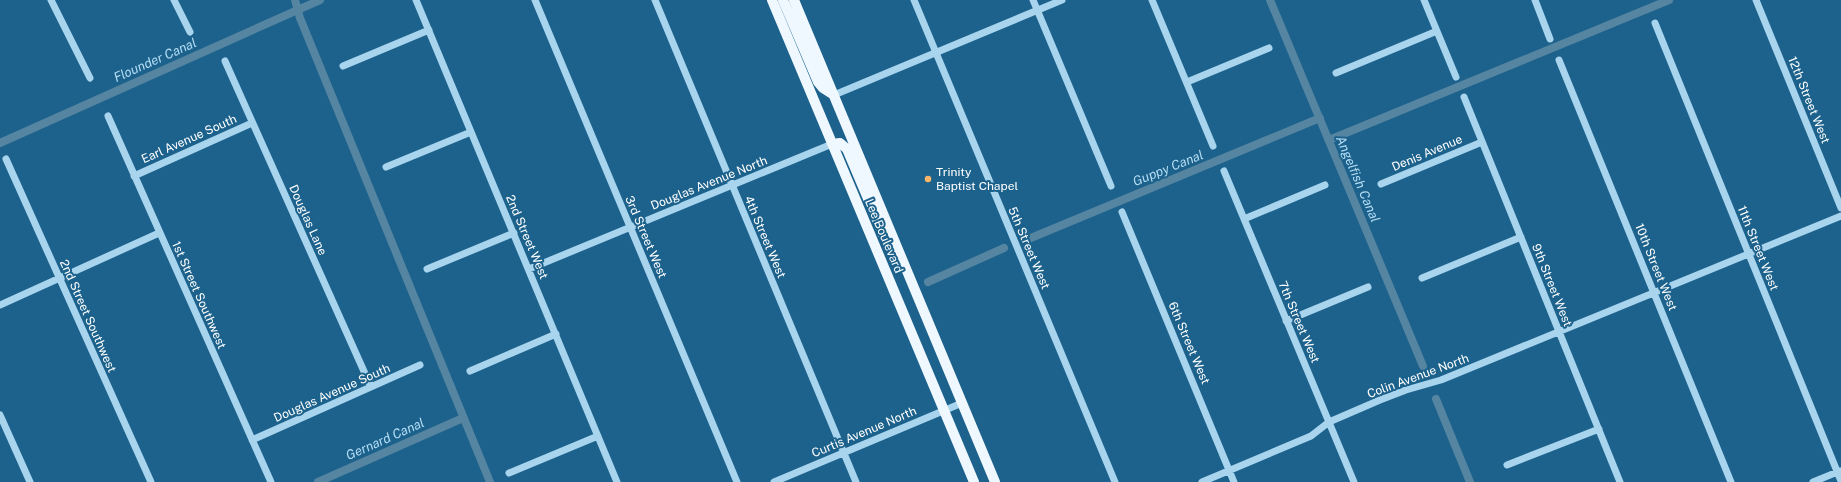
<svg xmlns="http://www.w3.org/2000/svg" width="1841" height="482" viewBox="0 0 1841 482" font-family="'Public Sans',sans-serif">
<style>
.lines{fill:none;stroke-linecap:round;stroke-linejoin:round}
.canal{stroke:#5585a1;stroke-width:8}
.minor{stroke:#a9d4ed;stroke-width:7}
.major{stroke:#eff8ff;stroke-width:10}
.poi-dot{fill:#fdb667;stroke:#1c628c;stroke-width:1.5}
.labels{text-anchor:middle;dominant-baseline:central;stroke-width:4;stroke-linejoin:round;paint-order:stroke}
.street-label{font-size:12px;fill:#fff;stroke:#1c628c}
.poi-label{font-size:12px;fill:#fff;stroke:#1c628c;text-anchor:start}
.water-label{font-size:13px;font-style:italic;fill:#b5ddf4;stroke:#1c628c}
</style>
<rect width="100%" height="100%" fill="#1c628c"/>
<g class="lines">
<path class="canal" d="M295,0l5,18 190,464
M1270,0l153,366
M1329,140l340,-140
M0,143l320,-143
M1026,240l294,-122
M928,282l76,-34
M1436,399l34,83
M318,482l145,-64"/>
<path class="minor" d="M51,0l39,78
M174,0l16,32
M416,0l201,482
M535,0l202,482
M655,0l201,482
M914,0l201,482
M1033,0l78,186
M1152,0l61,146
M1424,0l32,77
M1535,0l15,39
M1756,0l85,208
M1655,23l186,458
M1559,60l172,422
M225,61l146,326
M343,66l86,-36
M1336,73l101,-42
M1187,82l82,-34
M834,95l228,-95
M1464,97l156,385
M108,116l163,366
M6,159l145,323
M386,167l85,-35
M1224,171l130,311
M134,176l118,-53
M1381,184l101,-42
M1122,212l112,270
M1244,219l81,-34
M427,269l87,-36
M529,269l303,-125
M1422,278l99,-41
M0,305l159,-72
M1286,321l82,-34
M470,371l86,-37
M0,415l30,67
M252,440l168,-75
M1507,465l92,-36
M509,473l89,-37
M774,482l188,-79
M1202,482l109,-46 18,-14 51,-22 26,-10 35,-10 400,-164
M1813,482l27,-11"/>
<path class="major" d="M772,0l202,482
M783,0l35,82 5,6 11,7
M794,0l201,482
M832,144l8,-1 7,6 39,92 12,9"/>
</g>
<circle class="poi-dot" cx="928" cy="179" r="4"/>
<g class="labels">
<g class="street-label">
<text transform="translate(1809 100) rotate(68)">12th Street West</text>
<text transform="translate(189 139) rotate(-24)">Earl Avenue South</text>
<text transform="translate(1427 153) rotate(-23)">Denis Avenue</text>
<text transform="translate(709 183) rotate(-22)">Douglas Avenue North</text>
<text transform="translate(308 220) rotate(66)">Douglas Lane</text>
<text transform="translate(884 236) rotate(67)">Lee Boulevard</text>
<text transform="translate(527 237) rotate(67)">2nd Street West</text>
<text transform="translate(646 237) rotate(67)">3rd Street West</text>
<text transform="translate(765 237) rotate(67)">4th Street West</text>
<text transform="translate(1029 248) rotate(67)">5th Street West</text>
<text transform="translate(1758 248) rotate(68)">11th Street West</text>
<text transform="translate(1656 267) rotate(68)">10th Street West</text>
<text transform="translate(1552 285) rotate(68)">9th Street West</text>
<text transform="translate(199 295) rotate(66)">1st Street Southwest</text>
<text transform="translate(88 316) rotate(66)">2nd Street Southwest</text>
<text transform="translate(1299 322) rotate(67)">7th Street West</text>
<text transform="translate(1189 343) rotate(67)">6th Street West</text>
<text transform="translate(1418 376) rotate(-20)">Colin Avenue North</text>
<text transform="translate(332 393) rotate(-24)">Douglas Avenue South</text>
<text transform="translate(864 432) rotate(-23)">Curtis Avenue North</text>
</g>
<g class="poi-label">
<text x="936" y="172">Trinity<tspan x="936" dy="14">Baptist Chapel</tspan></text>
</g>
<g class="water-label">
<text transform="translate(155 60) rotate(-24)">Flounder Canal</text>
<text transform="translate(1168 168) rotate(-22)">Guppy Canal</text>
<text transform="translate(1358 179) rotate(67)">Angelfish Canal</text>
<text transform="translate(385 439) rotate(-24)">Gernard Canal</text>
</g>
</g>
</svg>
